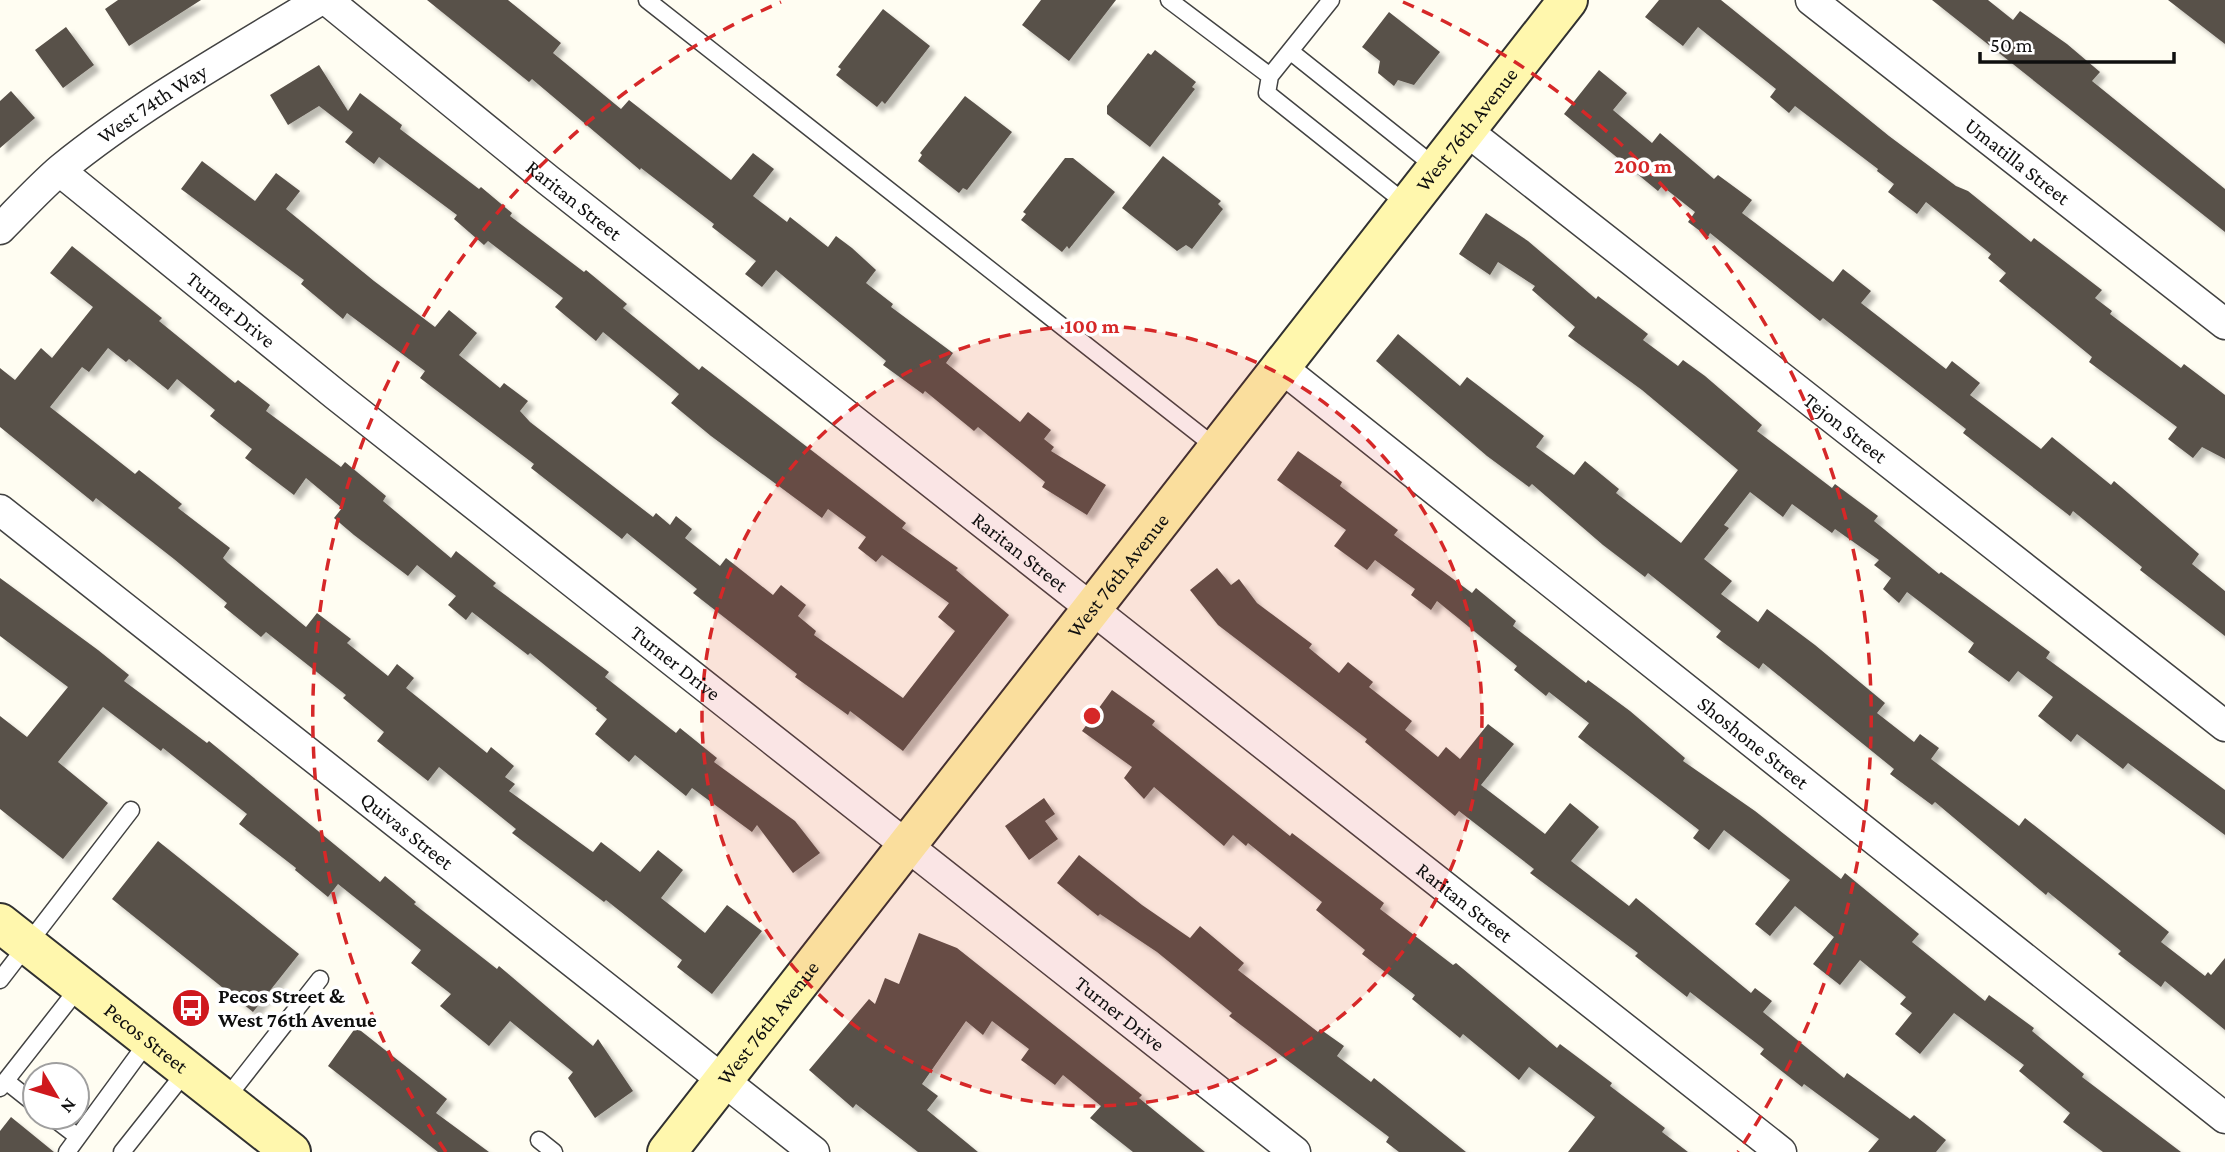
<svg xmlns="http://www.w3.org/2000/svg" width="2225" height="1152" viewBox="0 0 2225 1152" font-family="'Crimson Pro',serif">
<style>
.building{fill:#59514a;filter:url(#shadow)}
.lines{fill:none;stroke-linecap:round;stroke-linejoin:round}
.lane-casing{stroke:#424242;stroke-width:19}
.street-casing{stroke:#424242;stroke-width:33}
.secondary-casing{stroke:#313131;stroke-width:42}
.lane{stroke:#fff;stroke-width:16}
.street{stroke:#fff;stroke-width:30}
.secondary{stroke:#fff7ad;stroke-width:38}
.ring{fill:none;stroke:#d62828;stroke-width:3.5;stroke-dasharray:12 9}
.labels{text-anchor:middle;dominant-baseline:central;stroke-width:7;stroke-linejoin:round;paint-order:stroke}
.street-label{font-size:21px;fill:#0f0f0f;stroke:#fff}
.poi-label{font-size:21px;font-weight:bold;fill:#0f0f0f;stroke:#fff;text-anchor:start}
.centre{fill:#d62828;stroke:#fff;stroke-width:3.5}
.ring-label{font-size:21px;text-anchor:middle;font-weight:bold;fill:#d62828;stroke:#fff;stroke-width:7;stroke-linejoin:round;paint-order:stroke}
</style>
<defs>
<filter id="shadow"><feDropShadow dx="6" dy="6" stdDeviation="2" flood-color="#0004"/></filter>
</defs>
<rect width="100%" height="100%" fill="#fffdf2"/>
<path class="building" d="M118,0h83l-72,46 -24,-37z
M427,0h81l53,43 -8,10 68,56 8,-9 102,80 22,-27 21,16 -21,27 34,26 3,-5 38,30 8,-11 16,12 24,22 -10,13 27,21 -2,3 62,46 -7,10 74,59 8,-10 23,18 -7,9 10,8 -3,4 55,34 -19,30 -45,-28 3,-5 -67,-55 -4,4 -49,-40 -2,3 -40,-29 3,-4 -110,-91 -14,17 -17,-13 11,-13 -44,-34 2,-3 -73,-56 -1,2 -108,-91 -3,3z
M1041,0h75l-47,61 -47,-36z
M1659,0h62l168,136 67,50 12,5 63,51 3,-4 68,52 -7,8 17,13 -2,3 71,54 3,-4 41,31v64l-23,-12 -9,11 -25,-19 9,-12 -88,-65 3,-5 -93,-76 7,-8 -18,-15 3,-4 -65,-52 -9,12 -29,-22 6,-8 -17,-13 1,-2 -83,-63 -6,7 -19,-16 6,-8 -78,-62 -15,19 -38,-29z
M1932,0h56l25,20 7,-9 47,33 33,28 -8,9 133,108v43z
M2168,0h57v44z
M883,9l47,37 -45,58 -3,-3 -5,6 -41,-32 5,-6 -3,-2z
M1389,12l51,40 -26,33 -16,-5 -4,6 -16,-13 2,-12 -18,-14z
M66,27l28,38 -31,23 -28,-38z
M1155,50l41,32 -4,5 3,2 -45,58 -43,-33v-8l41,-53 3,2z
M319,65l29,46 12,-18 42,32 -2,4 79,60 2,-2 31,26 -2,3 74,56 2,-2 41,34 -4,4 76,62 3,-4 204,157 -4,5 56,40 -2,2 53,45 -106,136 -53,-40 -2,4 -53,-38 2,-3 -104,-81 4,-4 -70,-56 -5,6 -91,-71 3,-4 -114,-86 5,-7 -78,-58 -4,6 -42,-35 3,-4 -123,-91 21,-28 53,40 21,-28 24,18 -14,18 88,72 61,46 14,-17 28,23 -18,22 41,33 4,-5 24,18 -8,10 10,11 123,95 3,-4 14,12 6,-9 16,13 -7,9 35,28 6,-8 47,37 8,-10 25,20 -8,11 18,15 -2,4 89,63 52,-67 -17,-14 11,-14 -67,-48 -6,7 -18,-14 8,-11 -38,-28 -6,9 -111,-82 -40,-33 8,-9 -76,-62 -7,9 -41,-34 8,-9 -75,-57 -4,4 -30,-26 3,-4 -78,-58 -5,7 -29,-22 8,-10 -34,-26 -31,19 -18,-30z
M1599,70l28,23 -14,17 39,33 8,-10 54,46 4,-4 34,25 -10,13 91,69 10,-13 28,22 -10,12 85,66 6,-8 28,22 -10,12 71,54 11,-12 59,48 3,-4 85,73 -7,10 33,27v45l-85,-66 2,-3 -69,-56 -3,5 -107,-83 3,-4 -143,-111 -3,3 -110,-88 -2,4 -20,-15 7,-10 -33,-26 -4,5 -94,-77z
M11,91l24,27 -35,30v-47z
M965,96l47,36 -45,58 -4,-2 -4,5 -41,-32 4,-6 -2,-2z
M1163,156l58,45 -3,3 5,5 -31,40 -6,-4 -9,6 -55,-43z
M1065,158h8l42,34 -46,57 -2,-3 -5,6 -41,-32 5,-6 -3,-2z
M1486,213l42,28 68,58 2,-3 50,38 -5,6 35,26 5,-6 22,16 57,49 -5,6 75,57 3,-4 43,32 -4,5 65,53 2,-2 109,80 -4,6 179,132v45l-97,-72 -5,6 -46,-35 -6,8 -33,-26 15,-19 -35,-26 -9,11 -41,-30 6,-9 -67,-51 -8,11 -16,-14 8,-11 -17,-13 5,-5 -44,-31 -3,4 -40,-29 -9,13 -33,-25 -26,33 5,3 -25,31 28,22 -11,13 37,28 9,-13 48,36 70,58 -8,10 37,29 6,-8 19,14 -8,11 88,67 6,-8 144,114 -8,10 44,34 3,-4 3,3 14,-17v72l-60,-49 -4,6 -43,-33 3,-3 -73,-59 -2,3 -111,-93 -3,3 -42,-31 4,-5 -131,-106 -4,6 -43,-32 5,-6 -73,-58 -3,4 -42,-32 -71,-61 -3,3 -42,-31 -111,-95 22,-27 62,52 7,-9 77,59 -8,11 38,28 11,-14 34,28 -3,4 65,50 57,-73 -96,-80 -74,-54 7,-9 -43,-37 3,-4 -37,-24 -8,13 -31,-21z
M72,246l90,72 -3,3 76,62 3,-3 32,25 -4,6 75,56 4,-5 41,34 -3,5 68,57 5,-7 40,32 -3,3 116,86 -4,5 71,56 4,-5 37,30 -3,4 81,59 25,32 -27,20 -36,-48 -5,7 -60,-44 -6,8 -51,-41 -6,7 -34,-28 12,-15 -11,-9 1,-2 -67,-55 -2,2 -56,-43 -6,8 -18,-15 8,-9 -39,-31 -9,11 -54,-41 -20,-17 8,-10 -36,-30 -12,17 -49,-37 7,-9 -42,-33 5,-6 -38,-31 -9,11 -39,-31 -3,3 -18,-14 -19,24 -7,-5 -32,40 85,67 4,-4 43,34 -4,4 52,40 -7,10 5,5 78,64 11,-14 34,26 -4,4 41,33 9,-12 17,14 -8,10 81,65 4,-6 23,19 -9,11 10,7 -6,7 81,59 3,2 8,-10 39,30 18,-22 25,20 -22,28 44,35 22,-28 35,26 -50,63 -35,-27 5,-7 -76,-60 -2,2 -92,-69 4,-4 -77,-62 -11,14 -51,-40 7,-9 -41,-34 3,-3 -80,-63 -5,5 -37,-30 3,-4 -53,-44 -78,-61 -3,4 -93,-75v-59l15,12 26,-32 11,10 41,-51 -43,-34z
M1298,451l44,31 -2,4 58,44 -4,5 78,58 4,-5 40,33 -3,5 73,57 2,-3 42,31 55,47 -2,3 72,50 86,68 4,-6 74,61 -7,8 73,59 4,-6 45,33 -2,3 52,43 -2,3 99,75h-78l-40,-30 7,-9 -51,-42 5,-6 -70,-52 -34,41 -25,-20 17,-21 -12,-9 6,-7 -46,-37 -20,25 -27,-21 21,-27 -39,-31 -25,30 -15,-12 35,-44 -66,-50 -15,20 -16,-12 6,-8 -121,-93 11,-14 -40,-31 -3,4 -32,-26 3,-4 -80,-65 -6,9 -20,-15 4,-6 -40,-29 -8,10 -33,-24 12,-16 -69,-50z
M1217,568l14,17 8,-6 18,24 55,41 -3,4 30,25 9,-11 25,20 -4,5 43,34 -7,9 33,27 8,-10 14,12 28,-35 26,20 -33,41 64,49 25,-31 29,24 -28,34 58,45 7,-8 115,95 4,-5 17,13 -9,11 81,66 3,-5 63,46 4,-4 32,25 -10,12h-68l11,-13 -75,-55 -2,3 -42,-33 4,-5 -74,-57 -3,5 -52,-41 3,-3 -108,-80 4,-4 -75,-58 -4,5 -90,-74 2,-3 -149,-114 -28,-35z
M0,578l98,72 31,25 -5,6 83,62 2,-2 171,141 5,-6 31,26 -2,2 83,65 2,-3 94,80 5,-7 35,52 -38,27 -27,-40 5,-6 -63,-51 -21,25 -49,-40 11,-12 -40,-31 10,-13 -83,-66 -10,13 -33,-27 1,-2 -57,-44 8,-10 -84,-66 -2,3 -58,-44 -45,55 50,41 -45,56 -63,-50v-93l27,21 41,-50 -68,-51z
M1112,690l43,31 -3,4 138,111 2,-3 92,70 -4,6 73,56 3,-2 101,85 3,-4 52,39 -2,3 55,42 -3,4 26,20h-120l27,-35 -66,-50 -10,13 -56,-46 -3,4 -48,-39 3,-4 -53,-41 3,-4 -49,-40 6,-8 -74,-59 -2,3 -13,-11 -9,11 -70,-59 -10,12 -20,-21 8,-11 -50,-36z
M1044,798l11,16 -10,7 13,18 -29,21 -24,-34z
M158,841l141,113 -46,58 -141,-113z
M1079,855l63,50 48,33 10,-12 44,37 -6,7 80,62 2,-3 24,17 -7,10 34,26 3,-4 92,74h-67l-13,-10 3,-5 -160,-121 3,-3 -75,-61 -57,-38 -2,2 -41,-33z
M919,933l38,15 185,147 -3,3 66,54h-72l-43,-34 11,-12 -38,-31 -8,10 -34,-25 8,-11 -37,-28 -9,14 -17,-14 -44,63 16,12 -11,14 51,42h-60l-62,-48 -3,4 -44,-38 60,-71 6,5 10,-26 14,6z
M356,1027l91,72 -11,14 53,39h-51l-110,-86z
M11,1117l43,35h-54v-21z"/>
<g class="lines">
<g class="lane-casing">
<path id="lane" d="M647,0l571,449
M1169,0l101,76
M1331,0l-61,76 -3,17 142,113
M1290,51l148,118
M0,980l131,-170
M6,1081l29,23
M0,1088l80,-102
M225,1100l95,-121
M52,1117l26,20
M539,1140l15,12
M67,1152l82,-112
M122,1152l65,-82"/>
</g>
<g class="street-casing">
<g id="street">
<path id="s1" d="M327,0l221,180 1233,972"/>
<path id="s2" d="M1811,0l414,324"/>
<path id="s3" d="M1467,131l758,595"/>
<path id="s4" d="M60,171l276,224 959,757"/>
<path id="s5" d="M0,229c20,-20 40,-42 61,-60 80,-65 172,-116 259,-169"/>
<path id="s6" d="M1282,368l943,750"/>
<path id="s7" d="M0,510l814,642"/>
</g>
</g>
<g class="secondary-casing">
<g id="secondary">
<path id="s8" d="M0,923l291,229"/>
<path id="s9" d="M667,1152l901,-1152"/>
</g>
</g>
<use href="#lane" class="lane"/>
<use href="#street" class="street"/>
<use href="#secondary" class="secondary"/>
</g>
<circle cx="1092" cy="716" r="390" fill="#d62828" fill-opacity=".12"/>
<g class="ring">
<circle cx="1092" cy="716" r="390"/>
<path d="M446 1152A779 779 0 0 1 781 2M1403 2A779 779 0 0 1 1738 1152"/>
</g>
<defs>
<g id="bus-disc" transform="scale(2.0125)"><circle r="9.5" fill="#cf181d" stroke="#fff"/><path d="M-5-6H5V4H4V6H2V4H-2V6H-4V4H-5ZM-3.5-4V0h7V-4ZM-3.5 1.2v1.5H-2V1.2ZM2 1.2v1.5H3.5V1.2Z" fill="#fff"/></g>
</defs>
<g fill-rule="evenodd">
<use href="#bus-disc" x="191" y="1008"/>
</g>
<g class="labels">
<g class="street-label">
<text stroke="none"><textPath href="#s5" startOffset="198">West 74th Way</textPath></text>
<text stroke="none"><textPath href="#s9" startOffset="1298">West 76th Avenue</textPath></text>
<text stroke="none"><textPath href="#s2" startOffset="262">Umatilla Street</textPath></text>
<text stroke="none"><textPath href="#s1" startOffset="318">Raritan Street</textPath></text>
<text stroke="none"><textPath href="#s4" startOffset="220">Turner Drive</textPath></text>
<text stroke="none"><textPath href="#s3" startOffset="481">Tejon Street</textPath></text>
<text stroke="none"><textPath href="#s1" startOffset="886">Raritan Street</textPath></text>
<text stroke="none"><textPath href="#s9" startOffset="732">West 76th Avenue</textPath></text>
<text stroke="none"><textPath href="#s4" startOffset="788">Turner Drive</textPath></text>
<text stroke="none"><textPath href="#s6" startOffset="602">Shoshone Street</textPath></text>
<text stroke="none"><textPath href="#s7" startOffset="518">Quivas Street</textPath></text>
<text stroke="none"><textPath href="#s1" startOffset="1452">Raritan Street</textPath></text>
<text stroke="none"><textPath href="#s4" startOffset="1354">Turner Drive</textPath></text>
<text stroke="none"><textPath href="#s9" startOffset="164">West 76th Avenue</textPath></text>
<text stroke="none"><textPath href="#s8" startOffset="186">Pecos Street</textPath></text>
</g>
<g class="poi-label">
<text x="218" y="996">Pecos Street &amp;<tspan x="218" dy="24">West 76th Avenue</tspan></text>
</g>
</g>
<circle cx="1092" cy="716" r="10" class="centre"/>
<g class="ring-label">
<text x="1643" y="173">200 m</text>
<text x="1092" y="333">100 m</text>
</g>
<g transform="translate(56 1096) rotate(128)"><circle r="33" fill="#ffffff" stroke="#9f9f9f" stroke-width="2"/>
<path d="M0-5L12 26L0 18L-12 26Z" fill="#cf181d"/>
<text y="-10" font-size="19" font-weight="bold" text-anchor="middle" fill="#0f0f0f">N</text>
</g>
<path d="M1980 52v10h194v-10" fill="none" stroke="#0f0f0f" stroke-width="3.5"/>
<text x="1990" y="52" font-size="21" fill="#0f0f0f" stroke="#ffffff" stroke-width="5" paint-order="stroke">50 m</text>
</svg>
